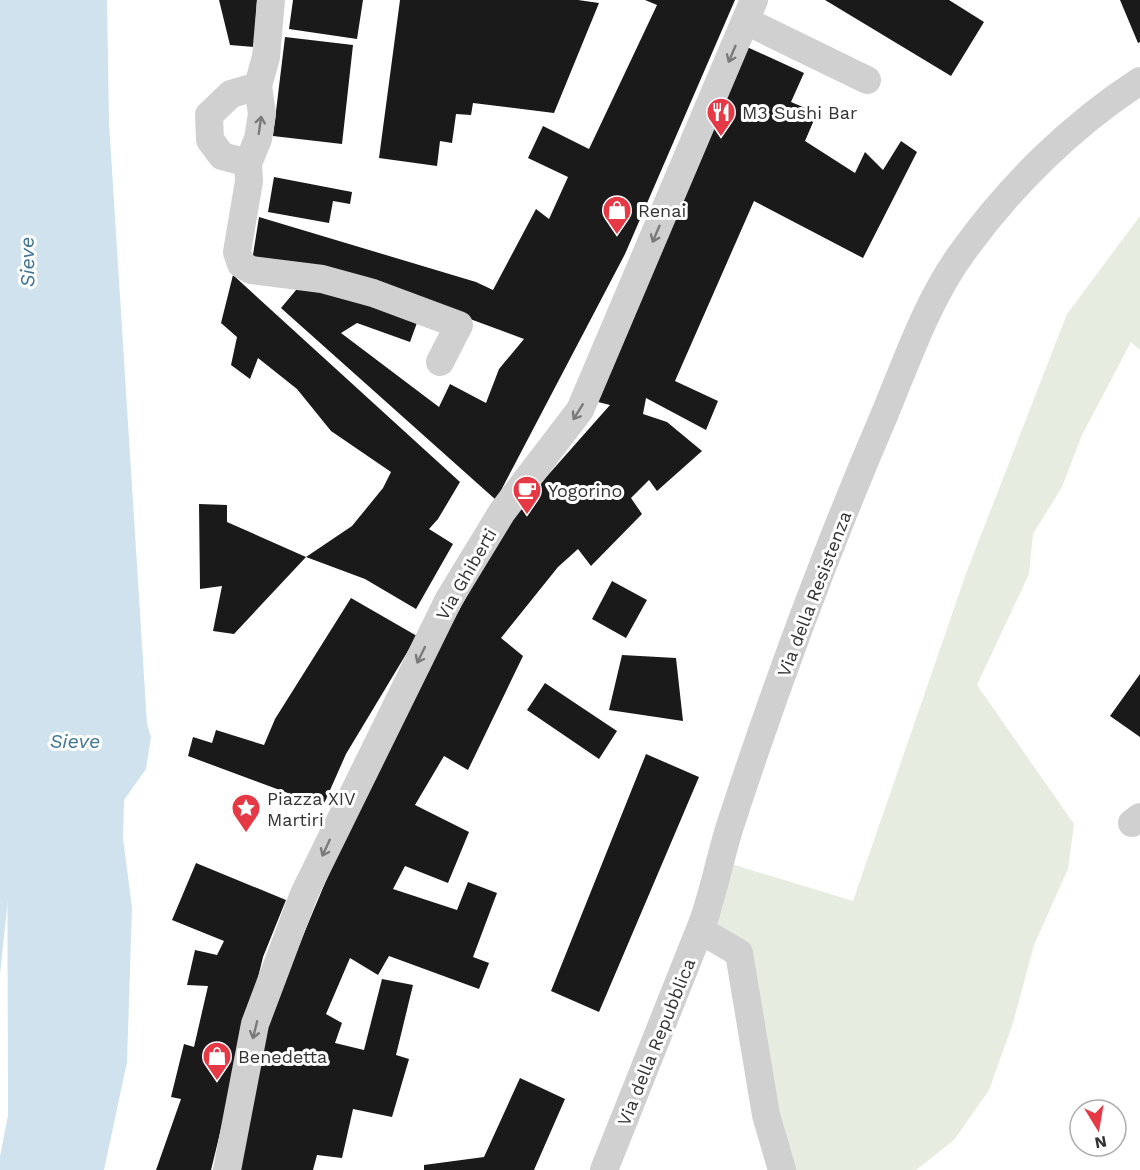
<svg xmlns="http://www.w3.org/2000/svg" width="1140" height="1170" viewBox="0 0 1140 1170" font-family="'Work Sans',sans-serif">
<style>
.green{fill:#e6ecdf}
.water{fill:#cfe2ee}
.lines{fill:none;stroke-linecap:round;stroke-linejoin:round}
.river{stroke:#cfe2ee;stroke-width:60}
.building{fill:#1a1a1a}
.minor{stroke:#d0d0d0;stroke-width:28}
.oneway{stroke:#7a7a7a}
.labels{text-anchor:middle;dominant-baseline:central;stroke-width:6;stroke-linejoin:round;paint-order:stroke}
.poi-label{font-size:18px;fill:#333;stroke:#fff;text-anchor:start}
.street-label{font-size:18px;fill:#333;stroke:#fff}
.water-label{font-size:20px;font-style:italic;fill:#3f7597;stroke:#fff}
</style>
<rect width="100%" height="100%" fill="#fff"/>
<path class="green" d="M1140,216v134l-9,-8 -49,93 -20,52 -29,47 -4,40 -52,111 97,139 -6,45 -34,76 -21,78 -24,67 -35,50 -38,30h-124l-20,-69 -22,-134 -47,-46 12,-62 138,42 114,-330 100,-257z"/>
<path class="water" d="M0,0h107l2,122 38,602 4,13 -5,32 -22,31 -1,38 9,70 -5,154 -23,108h-96l17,-52 16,-20 25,-135 -2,-66 -9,-46 -14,-39 -21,16v23l-9,20 -11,103z"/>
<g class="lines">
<path class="river" d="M28,1170l10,-52 -1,-385"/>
</g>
<path class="building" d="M219,0h38l-3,47 -24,-2z
M293,0h70l-6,39 -68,-10z
M400,0h178l21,3 -45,110 -81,-10 -2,12 -15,-1 -4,29 -12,-2 -3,25 -58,-8z
M645,0h90l-110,254 -129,246 -215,-192 20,-24 117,36 -8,22 -53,-19 -16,10 98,74 11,-23 36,19 13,-34 25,-30 -146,-54 -126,-24 7,-44 217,65 17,8 43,-81 13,10 19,-42 -40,-19 15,-32 46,23 68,-144z
M825,0h124l35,22 -33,54z
M1120,0h20v42l-2,1z
M285,37l68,8 -11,99 -69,-8z
M747,47l57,26 -13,29 26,11 -12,28 50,32 10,-21 18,18 18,-29 16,11 -54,106 -109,-57 -79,180 43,20 -12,29 -60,-32 -3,16 24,8 35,29 -45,40 -8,-11 -18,18 11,16 -51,52 -13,-17 -20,18 -57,71 22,18 -55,114 -24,-14 -29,49 54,27 -21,51 -43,-17 -12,23 64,21 11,-28 29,11 -24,64 16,6 -10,26 -90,-33 -11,19 -28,-17 -24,56 16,9 -7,20 29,7 18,-71 31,6 -17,70 13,4 -17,58 -39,-8 -11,49 -25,-3 -4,15h-78l28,-139 70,-167 103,-212 74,-134 100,-113 -16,-4z
M274,177l78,15 -2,12 -17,-3 -4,22 -61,-11z
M233,275l227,207 -22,37 -9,10 24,15 -37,65 -51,-30 -59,-22 46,-31 31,-38 8,-16 -60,-41 -34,-42 -39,-31 -8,21 -19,-14 6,-28 -16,-14z
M199,504l28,1v17l79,35 -72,77 -21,-3 9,-45 -22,3z
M612,581l35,19 -21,38 -34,-19z
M351,598l66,38 -71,118 -23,52 -135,-50 5,-19 19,6 4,-13 48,15 11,-26z
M622,655l54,3 7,63 -74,-11z
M1140,674v63l-30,-21z
M545,683l72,48 -18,28 -72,-49z
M646,754l53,23 -100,235 -48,-21z
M196,863l90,37 -23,57 -52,213h-55l25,-71 -10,-2 13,-53 10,3 14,-61 -21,-1 8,-35 22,5 7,-14 -52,-21z
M520,1078l45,21 -31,71h-110v-5l60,-8z"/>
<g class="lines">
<path class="minor" d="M271,0l-5,57 -8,29 4,28 -4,25 -10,24 1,18 -12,71 4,12 10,6 71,9 51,14 86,32 -19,37
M746,21l121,59
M248,163l-26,-7 -12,-16 -1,-25 22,-21 27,-8
M1132,823l8,-6
M227,1170l28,-146 49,-130 145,-295 53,-87 78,-102 174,-410
M604,1170l102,-256
M782,1170l-16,-55 -27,-162 -39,-23c13,-34 19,-69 30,-104 45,-138 96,-275 153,-408 24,-57 44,-118 81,-168 47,-65 108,-125 176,-169"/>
</g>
<defs><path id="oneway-shaft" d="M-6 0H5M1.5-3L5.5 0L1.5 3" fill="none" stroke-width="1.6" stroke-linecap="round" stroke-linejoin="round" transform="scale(1.5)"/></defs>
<g class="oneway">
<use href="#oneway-shaft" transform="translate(732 54) rotate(113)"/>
<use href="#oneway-shaft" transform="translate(260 125) rotate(-82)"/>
<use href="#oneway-shaft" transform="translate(656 234) rotate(113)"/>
<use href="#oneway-shaft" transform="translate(578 412) rotate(122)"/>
<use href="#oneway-shaft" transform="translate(421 655) rotate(116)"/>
<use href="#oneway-shaft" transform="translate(326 848) rotate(115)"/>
<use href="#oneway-shaft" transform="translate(255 1030) rotate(104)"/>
</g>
<defs>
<g id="restaurant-pin" transform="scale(1.5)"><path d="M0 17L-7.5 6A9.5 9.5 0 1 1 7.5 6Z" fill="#e63946" stroke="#fff"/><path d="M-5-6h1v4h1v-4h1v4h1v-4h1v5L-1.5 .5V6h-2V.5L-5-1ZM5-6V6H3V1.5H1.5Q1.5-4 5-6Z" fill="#fff"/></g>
<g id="shop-pin" transform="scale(1.5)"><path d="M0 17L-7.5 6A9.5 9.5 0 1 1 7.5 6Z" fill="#e63946" stroke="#fff"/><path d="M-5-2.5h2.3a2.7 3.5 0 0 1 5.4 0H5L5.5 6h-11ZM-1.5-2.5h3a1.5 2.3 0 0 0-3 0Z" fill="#fff"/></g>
<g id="cafe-pin" transform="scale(1.5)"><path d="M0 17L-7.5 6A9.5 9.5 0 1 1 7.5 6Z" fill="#e63946" stroke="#fff"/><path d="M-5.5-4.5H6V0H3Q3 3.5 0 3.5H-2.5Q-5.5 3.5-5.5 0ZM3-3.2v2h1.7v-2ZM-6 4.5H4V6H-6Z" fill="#fff"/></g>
<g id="sight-pin" transform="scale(1.5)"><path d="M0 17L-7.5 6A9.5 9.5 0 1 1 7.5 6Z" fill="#e63946" stroke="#fff"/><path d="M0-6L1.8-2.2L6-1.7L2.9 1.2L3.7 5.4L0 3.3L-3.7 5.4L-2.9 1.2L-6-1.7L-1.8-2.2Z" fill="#fff"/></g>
</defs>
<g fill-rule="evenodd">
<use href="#restaurant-pin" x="721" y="112"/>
<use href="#shop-pin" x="617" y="210"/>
<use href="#cafe-pin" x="527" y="490"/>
<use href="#sight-pin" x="246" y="808"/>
<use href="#shop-pin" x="217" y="1056"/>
</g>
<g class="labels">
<g class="poi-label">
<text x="742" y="112">M3 Sushi Bar</text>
<text x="638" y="210">Renai</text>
<text x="548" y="490">Yogorino</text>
<text x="267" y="798">Piazza XIV<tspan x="267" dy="21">Martiri</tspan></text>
<text x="238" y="1056">Benedetta</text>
</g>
<g class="street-label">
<text transform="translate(466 574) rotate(-60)">Via Ghiberti</text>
<text transform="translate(814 594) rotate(-69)">Via della Resistenza</text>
<text transform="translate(656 1042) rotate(-68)">Via della Repubblica</text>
</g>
<g class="water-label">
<text transform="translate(27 262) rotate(-91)">Sieve</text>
<text x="75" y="741">Sieve</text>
</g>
</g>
<g transform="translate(1098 1128) rotate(169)"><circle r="28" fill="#ffffff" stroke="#adadad" stroke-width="1.5"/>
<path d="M0-4.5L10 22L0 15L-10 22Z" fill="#e63946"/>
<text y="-9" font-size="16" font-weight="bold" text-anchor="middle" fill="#333333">N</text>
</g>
</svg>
